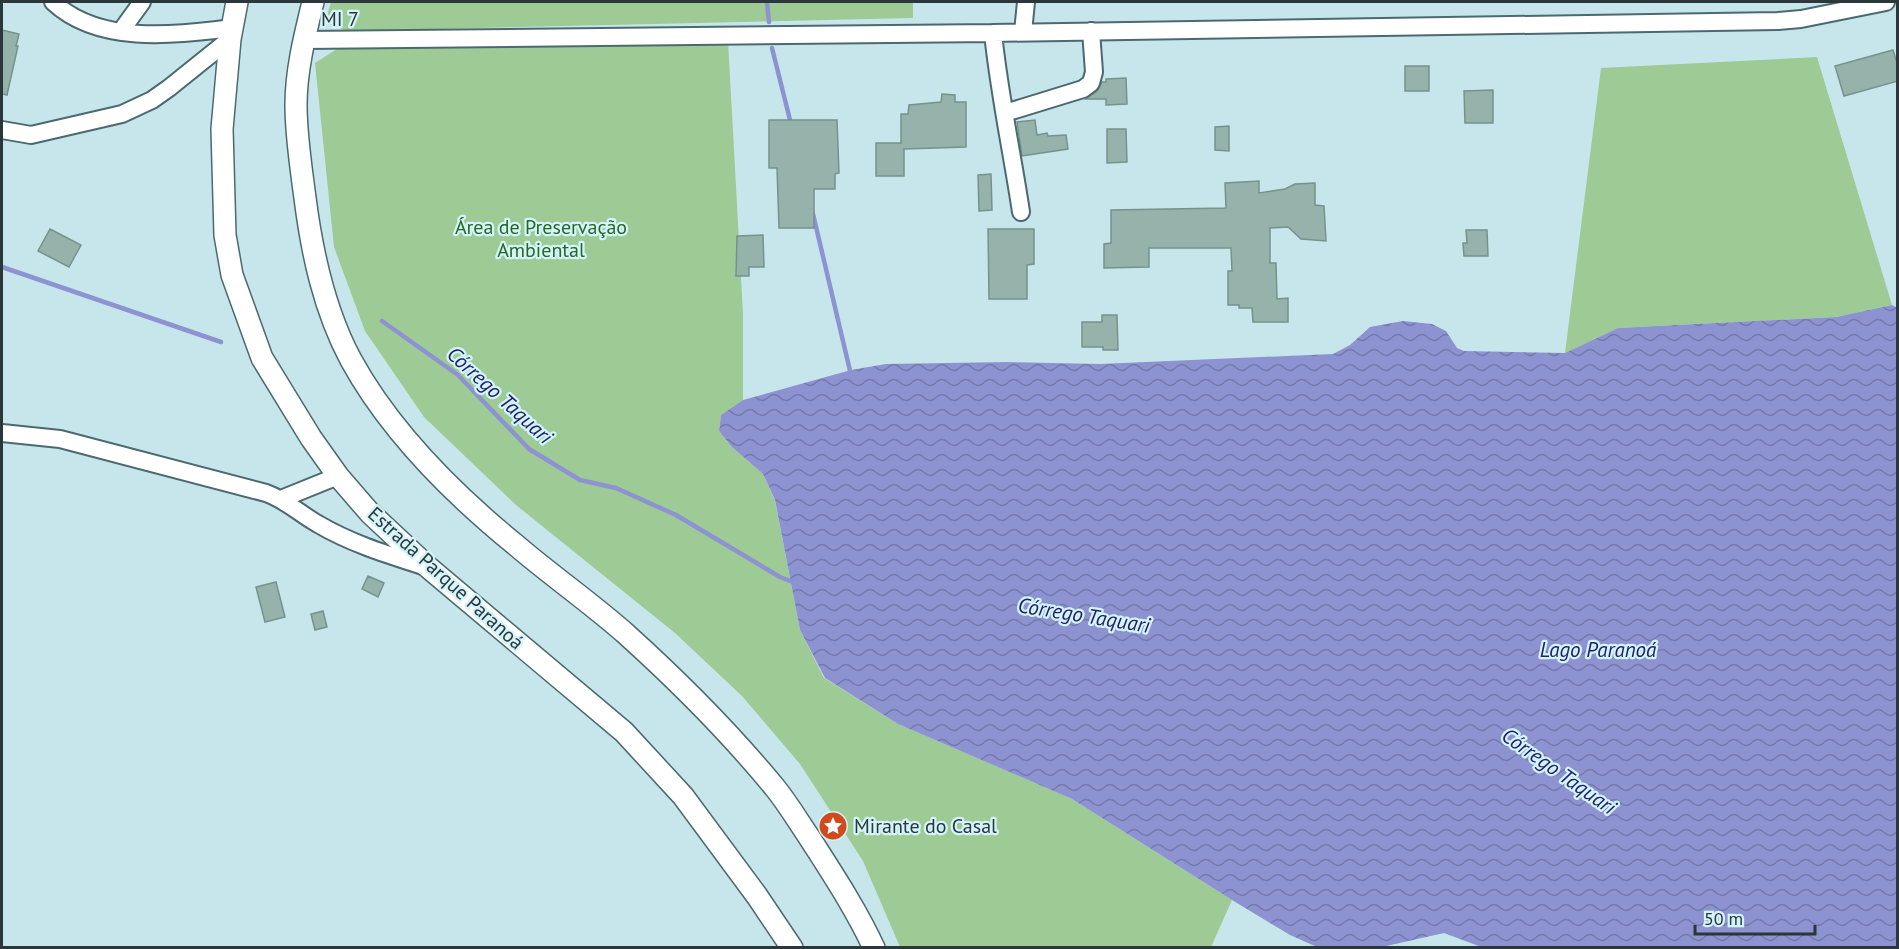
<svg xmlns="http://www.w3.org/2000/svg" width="1899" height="949" viewBox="0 0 1899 949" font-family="'PT Sans',sans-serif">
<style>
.green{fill:#9eca96}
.water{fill:url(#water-waves)}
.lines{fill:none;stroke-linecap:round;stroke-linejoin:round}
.stream{stroke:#8d93d1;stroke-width:4.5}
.building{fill:#95b3aa;stroke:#76938b;stroke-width:1.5}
.minor-casing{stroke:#4c696f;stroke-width:20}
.major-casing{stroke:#4c696f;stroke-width:24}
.minor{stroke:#fff;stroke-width:16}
.major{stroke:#fff;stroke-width:21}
.labels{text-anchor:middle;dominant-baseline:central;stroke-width:4.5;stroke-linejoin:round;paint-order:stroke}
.street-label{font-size:20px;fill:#2b373a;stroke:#d3f4fa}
.park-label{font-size:20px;fill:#29661f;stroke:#d3f4fa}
.poi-label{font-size:20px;fill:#2b373a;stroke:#d3f4fa;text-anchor:start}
.water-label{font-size:21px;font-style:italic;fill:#252068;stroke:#d3f4fa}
</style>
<defs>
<pattern id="water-waves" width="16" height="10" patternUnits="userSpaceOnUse" patternTransform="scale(1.5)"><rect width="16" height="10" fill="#8d93d1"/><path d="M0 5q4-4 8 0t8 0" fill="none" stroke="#7379ab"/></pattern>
</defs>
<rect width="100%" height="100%" fill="#c6e6ec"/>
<path class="green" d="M331,2h582v16l-566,13 -22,-8z
M351,40l377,1 15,273v86l-22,15 -2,16 13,16 31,27 12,27 25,129 24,48 74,46 174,75 160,101 -21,47h-311l-37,-86 -63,-97 -58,-68 -67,-63 -159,-128 -92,-88 -59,-86 -31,-84 -19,-184z
M1817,57l75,248 -56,12 -218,11 -53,25 36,-285z"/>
<path class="water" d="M1892,305l6,3 -1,639 -413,1 -40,-15 -62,14h-65l-27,-12 -58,-35 -160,-101 -174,-75 -73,-46 -25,-48 -25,-130 -12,-26 -31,-27 -13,-16 2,-16 22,-15 108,-30 35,-6 121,-2 93,2 233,-10 17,-9 20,-18 33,-6 29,3 14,7 11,17 7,3 101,2 53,-25 218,-11z"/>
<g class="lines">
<path class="stream" d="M767,2l2,20
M772,48l19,76
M813,214l38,161
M2,267l219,75
M382,321l76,54 71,74 51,31 36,8 60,27 104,62 18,7"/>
</g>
<path class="building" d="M2,30l17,4 -3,12h2l-11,49 -5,-1z
M1893,50l5,16v15l-54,15 -9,-30z
M1405,66h24v25h-24z
M1126,78l1,26 -21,1v-6h-20l11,-8 5,-9h4v-3z
M1493,90v33h-28l-1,-32z
M942,94l13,1v7h11v45l-62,2v27h-28v-33h25v-29h7l1,-9 32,-3z
M769,120h68l2,53 -4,1v15h-21v39h-35l-2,-60h-8z
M1035,120l2,15 10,-2 1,3 18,-1 2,14 -46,7 -5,-34z
M1229,126v25l-14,-1v-23z
M1107,129h19l1,33 -20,1z
M991,174l1,36 -13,1 -1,-36z
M1259,181v12l26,-4 10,-5 20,-1v22l9,1 2,35 -25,-2 -13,-12 -18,1v35h6l1,36 11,-1v24h-35l-1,-14h-13v-3h-11v-34h4l-1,-23h-82v19l-45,1v-24l7,-1v-33l115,-2 -1,-25z
M50,229l31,16 -12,22 -31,-16z
M988,229h46v35l-7,1v34h-38z
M1466,230h21l1,26h-24l-1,-13h4z
M763,235l1,32h-15v9h-13l1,-40z
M1102,315h15l1,35h-15v-3h-21v-25h20z
M368,576l16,7 -6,14 -16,-8z
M276,582l9,35 -20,5 -9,-35z
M323,611l4,16 -12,3 -4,-16z"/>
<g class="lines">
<g class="minor-casing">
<path id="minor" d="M53,2c46,43 121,33 179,26
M121,31l21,-29
M1023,32l3,-30
M993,33c6,60 19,119 28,179
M304,40l689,-7 785,-12 23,-2 85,-17
M1005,113l78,-24 8,-6 3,-11 -3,-41
M2,130l29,5 91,-21 30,-14 17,-12 61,-49
M2,433l58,6 206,54c20,7 34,21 52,31 34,20 71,31 108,43
M281,499l57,-23"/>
</g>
<g class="major-casing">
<path id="major" d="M237,2l-7,37 -8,90 3,106 7,40 30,83 49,80 27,38 32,37 59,55 195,164 59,64 74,100 35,52
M313,2c-8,33 -17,68 -17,103 0,31 5,62 9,93 7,55 19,112 46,162 40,73 102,134 166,186 35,30 74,57 109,88 52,47 105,100 150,155 12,15 22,32 33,48 23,36 47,72 65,111"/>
</g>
<use href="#minor" class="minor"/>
<use href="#major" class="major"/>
</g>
<defs>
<g id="sight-disc" transform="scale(1.5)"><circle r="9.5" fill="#d14a1c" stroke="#d3f4fa"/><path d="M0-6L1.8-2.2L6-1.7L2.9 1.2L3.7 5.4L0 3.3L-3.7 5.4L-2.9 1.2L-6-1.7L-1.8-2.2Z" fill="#fff"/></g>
</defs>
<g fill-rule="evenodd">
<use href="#sight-disc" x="833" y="826"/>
</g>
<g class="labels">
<g class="street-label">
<text x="340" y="19">MI 7</text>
<text transform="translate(446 578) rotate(42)">Estrada Parque Paranoá</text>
</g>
<g class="park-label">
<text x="541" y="227">Área de Preservação<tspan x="541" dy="23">Ambiental</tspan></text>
</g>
<g class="poi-label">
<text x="854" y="826">Mirante do Casal</text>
</g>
<g class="water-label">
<text transform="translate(500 395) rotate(42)">Córrego Taquari</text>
<text transform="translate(1084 615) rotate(9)">Córrego Taquari</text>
<text x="1598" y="649">Lago Paranoá</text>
<text transform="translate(1559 771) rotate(35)">Córrego Taquari</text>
</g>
</g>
<rect width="1899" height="949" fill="none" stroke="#2b373a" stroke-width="6"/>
<path d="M1695 925v9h120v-9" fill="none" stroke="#2b373a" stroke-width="3"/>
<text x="1704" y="925" font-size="18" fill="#2b373a" stroke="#d3f4fa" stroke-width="4.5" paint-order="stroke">50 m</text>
</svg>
